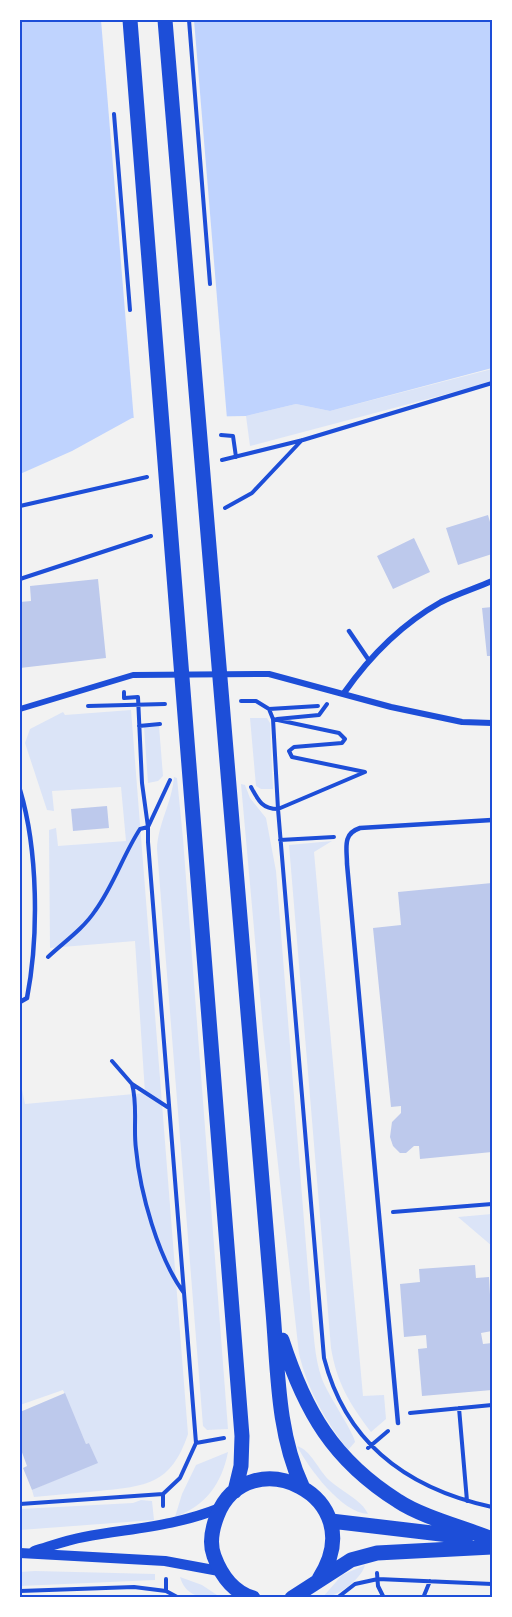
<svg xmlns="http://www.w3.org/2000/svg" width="512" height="1617" viewBox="0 0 512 1617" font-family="Ubuntu,sans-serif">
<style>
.green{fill:#dbe4f7}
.water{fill:#bfd3fe}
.pier{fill:#f2f2f2}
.building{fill:#bdc9ec}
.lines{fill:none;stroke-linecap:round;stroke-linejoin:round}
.path{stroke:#1d4ed8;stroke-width:4}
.service{stroke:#1d4ed8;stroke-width:4.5}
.minor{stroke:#1d4ed8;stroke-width:6}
.tertiary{stroke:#1d4ed8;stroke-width:10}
.primary{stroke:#1d4ed8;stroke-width:15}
.neatline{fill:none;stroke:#1d4ed8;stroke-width:2}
</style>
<rect width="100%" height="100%" fill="#f2f2f2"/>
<path class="green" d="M492,369v13l-242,64 -4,-30 50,-12 34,7z
M131,710l57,724c-17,51 -42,52 -89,57 -22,2 -43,4 -65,6l-2,-7 65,-28 -8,-19 -3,1 -23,-54 -43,15v-325l5,24 120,-11 -10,-152 -85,7 -1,-118 7,-2 2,18 68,-5 -5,-54 -69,4 2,20 -7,-1 -22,-67 5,-14 33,-17 2,3z
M250,718h17l3,5 3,66h-12l-5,-3z
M159,726l4,50 -5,5 -10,2 -4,-56z
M174,777l3,1 6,61 45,590 -21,1 -4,-4 -46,-577c1,-26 15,-46 17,-72z
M241,784l4,1 5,13 16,20 10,53 35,437c3,24 3,49 11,71 6,16 32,54 33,63l-7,8c-23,-30 -40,-59 -49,-96l-36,-325z
M332,841l-18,11 49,544 21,-1 2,24 -15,13c-22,-29 -34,-49 -40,-84l-42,-503z
M492,1214v32l-34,-29z
M297,1446c14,4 22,25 32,34 12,11 33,20 39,34 -26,-1 -59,-45 -71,-68z
M228,1452c-6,31 -22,54 -53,65l7,-23 14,-29z
M141,1500l11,1 2,19 -134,10v-21l113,-6z
M365,1565c-4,15 -28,32 -43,33l20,-23z
M35,1571l120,3v6l-135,6v-14z
M180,1577l22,8 18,12c-19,1 -34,0 -40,-20z"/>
<path class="water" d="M20,20h472v348l-162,43 -34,-7 -50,12 -114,2 -60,33 -52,23z"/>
<path class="pier" d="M101,20h93l33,399 -93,2z"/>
<path class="building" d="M488,515l4,14v25l-34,11 -12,-37z
M414,538l16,34 -37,17 -16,-33z
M98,579l8,79 -86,10v-66l11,-1 -1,-15z
M492,607v49h-5l-5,-48z
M107,806l2,22 -36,3 -2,-22z
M492,883v269l-72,7 -1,-13h-5l-8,7h-6l-7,-7 -3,-9 2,-15 9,-9v-7l-10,1 -18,-179 28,-3 -3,-33z
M475,1265l1,13 13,-1 3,54 -11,2 2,11 9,-1v47l-70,6 -4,-47 9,-1 -1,-13 -22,2 -4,-53 20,-2 -1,-13z
M65,1393l21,51 3,-1 9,20 -66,27 -9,-22 4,-2 -7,-19v-35z"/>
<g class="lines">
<path class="path" d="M189,20l21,264
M114,114l16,196
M221,435l12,1 3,21
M222,460l81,-20 189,-57
M20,506l127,-29
M225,508l27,-15 50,-53
M20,579l131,-43
M241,701h15l13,8 49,-3
M88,706l77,-2
M269,709l4,10 5,90 87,-37 -73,-15 -3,-6 5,-4 48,-4 3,-4 -6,-6 -66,-14
M277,719l42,-4 8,-11
M139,726l21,-2
M251,787c7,13 11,22 27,22l46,549c22,86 85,131 168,149
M280,840l54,-3
M48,957c16,-15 35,-28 47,-46 19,-26 28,-56 45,-82l8,-2 -6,-44 -4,-86 -14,1v-6
M112,1061l20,23 37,24
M132,1084c6,22 1,43 4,65 4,43 22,109 48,144
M393,1212l99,-8
M459,1408l8,93
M410,1413l82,-8
M196,1443l28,-5
M368,1448l20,-17
M20,1504l143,-10
M163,1506v-12l17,-16 16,-35 -48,-601v-15l22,-47
M377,1573l1,13 6,12
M166,1579v12l13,7
M20,1591l114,-4 32,4
M337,1598l18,-14 23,-5 114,5
M423,1598l7,-17"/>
<path class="service" d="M349,631l19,28
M20,790c18,60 19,146 7,208l-7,4
M398,1423l-51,-559c0,-16 -5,-30 13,-36l132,-8"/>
<path class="minor" d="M344,693c26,-37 56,-68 97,-91 16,-8 35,-14 51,-21
M20,709l113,-34 136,-1 122,33 71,15 30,1"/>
<path class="tertiary" d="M34,1551c17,-5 33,-11 50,-14 48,-9 89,-10 136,-29
M20,1553l145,8 54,10"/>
<path class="primary" d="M130,20l112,1416 -1,30 -6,25
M165,20l108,1292c5,58 4,120 29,174
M282,1340c23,71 51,120 116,161 24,16 67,27 94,38
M331,1521l135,16
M253,1598c-20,-6 -32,-23 -39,-42 -5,-13 -2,-27 3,-40 30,-78 157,-21 102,63
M292,1598l59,-38 26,-7 115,-6"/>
</g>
<rect width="512" height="1617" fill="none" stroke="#ffffff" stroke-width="42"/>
<rect x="21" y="21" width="470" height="1575" class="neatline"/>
</svg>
